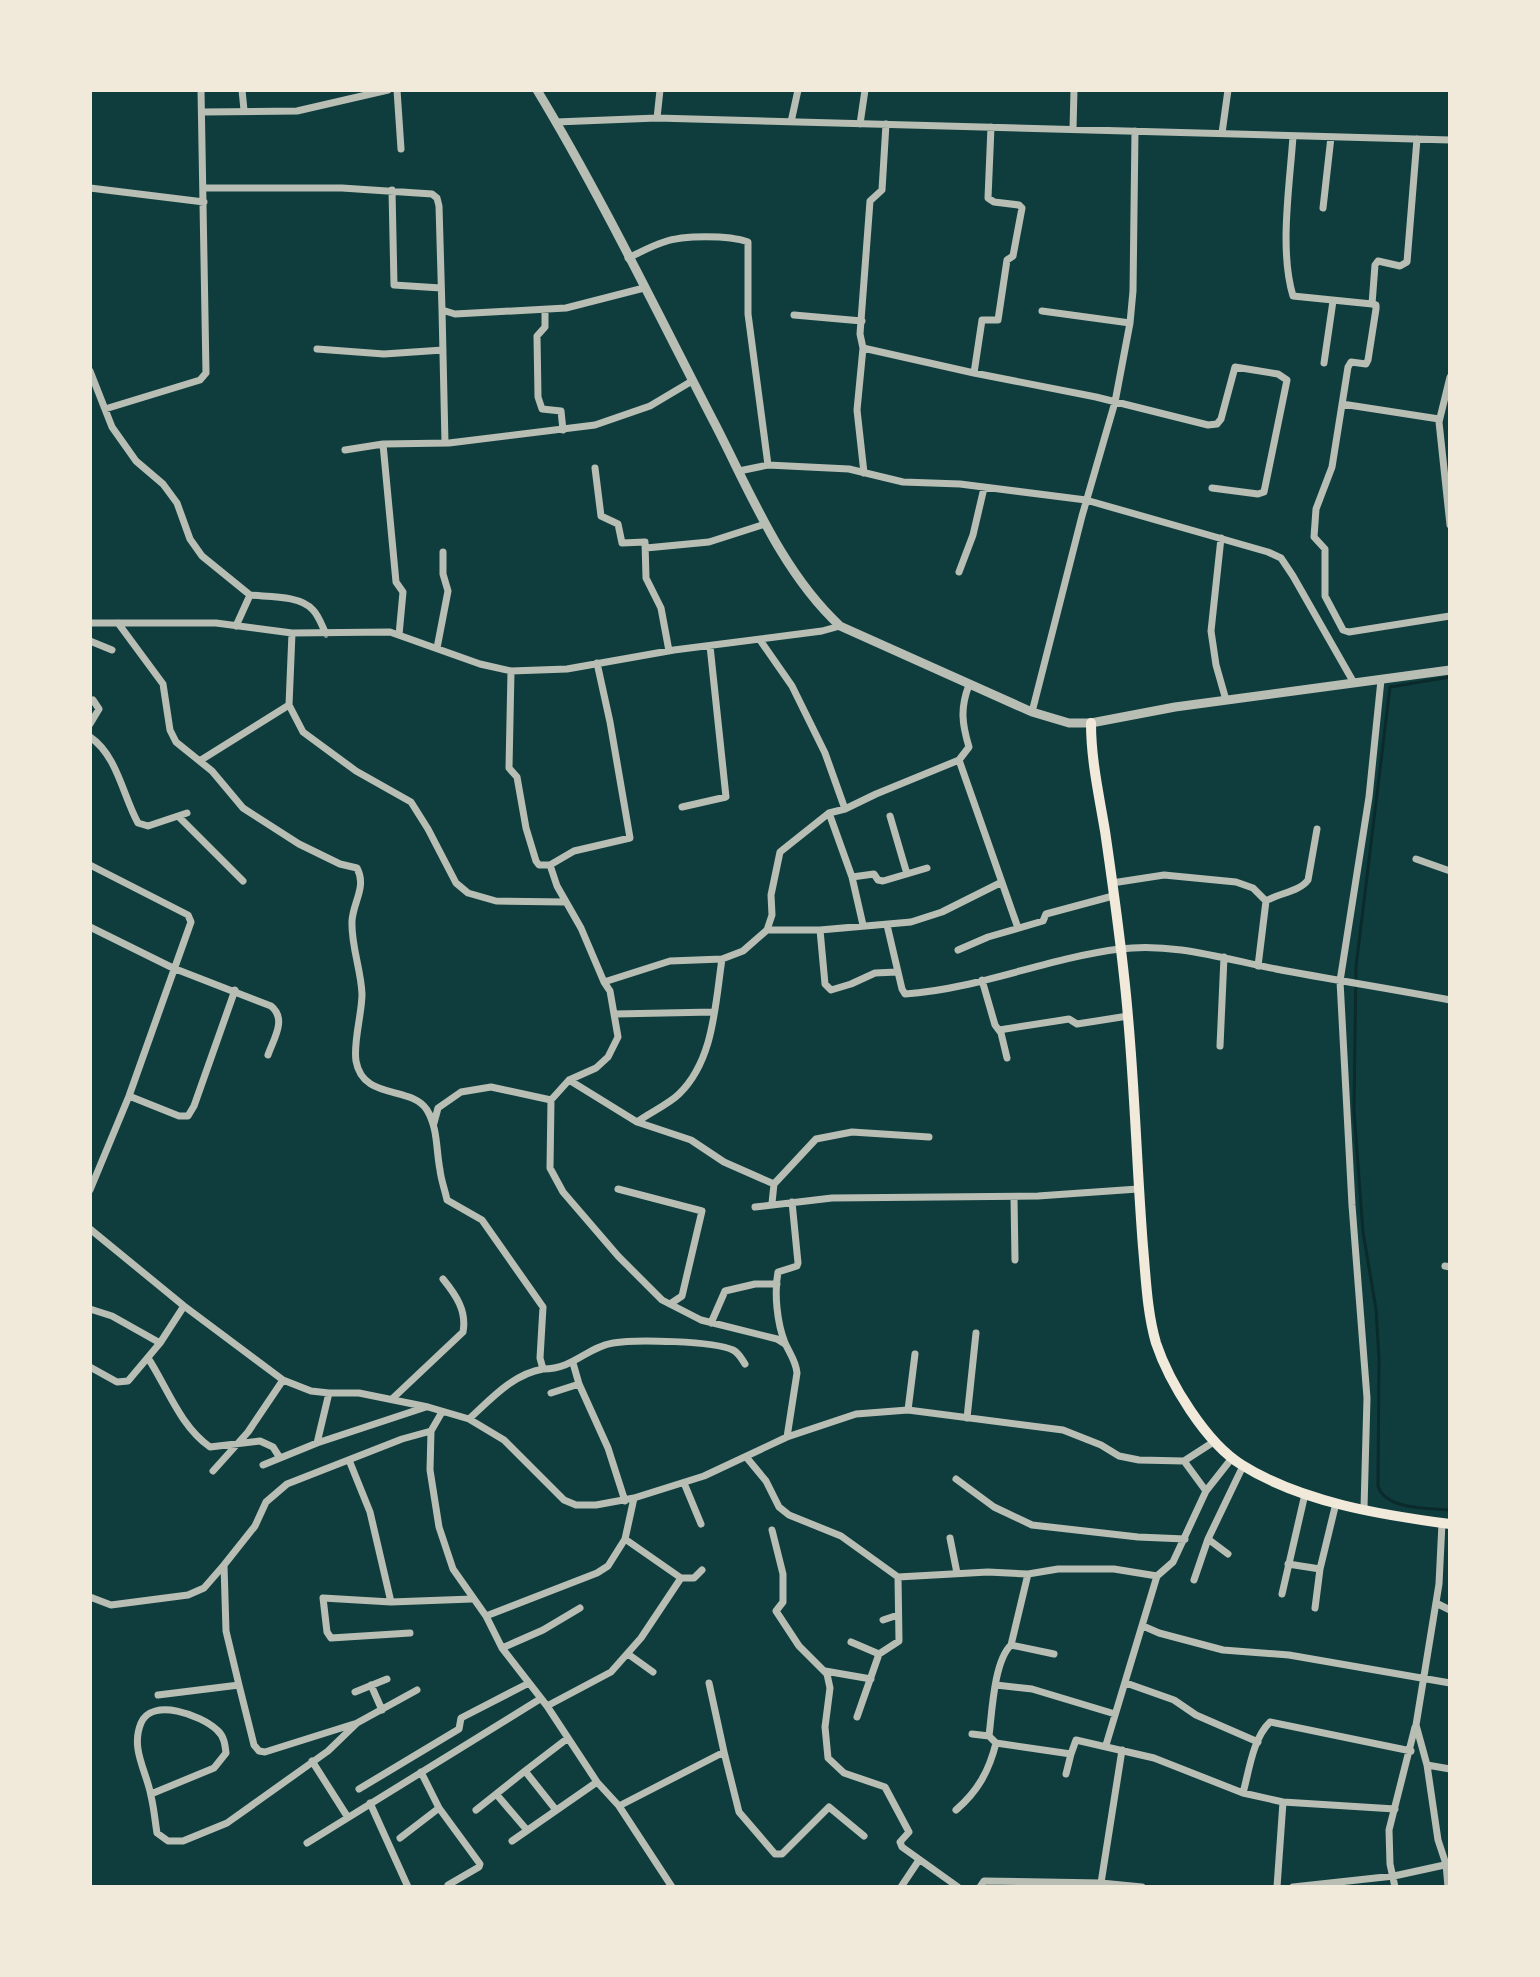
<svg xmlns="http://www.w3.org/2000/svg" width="1540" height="1977" viewBox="0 0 1540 1977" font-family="Arial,sans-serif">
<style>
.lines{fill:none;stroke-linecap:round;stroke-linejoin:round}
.stream{stroke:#0a2a2b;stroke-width:3}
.minor{stroke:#b8beb3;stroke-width:7}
.tertiary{stroke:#b8beb3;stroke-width:9}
.secondary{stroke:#f1e9da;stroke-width:10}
</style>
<rect width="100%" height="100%" fill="#0f3d3e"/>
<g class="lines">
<path class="stream" d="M1450,417v12
M1450,677l-60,10 -34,280 -2,144 9,121 13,77 3,50 -1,127c7,24 51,22 72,24"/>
<path class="minor" d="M242,90l2,20
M397,90l4,59
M203,112l94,-1 91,-21
M657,118l3,-28
M556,122l101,-4 793,22
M791,122l7,-32
M860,124l5,-34
M1073,129l1,-39
M1222,133l6,-43
M1293,136c-3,47 -14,114 0,160l79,8
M1417,139l-10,123 -7,4 -22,-5 -3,4 -3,39 4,1v4l-8,51 -2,4 -15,-2 -3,5 -16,100 -16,42 -2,28 11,12v47l18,34 6,2 101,-16
M90,188l114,14
M204,188h138l90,6 5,4 2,8 3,104 13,4 111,-6 78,-20
M392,190l2,95 47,3
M1323,208l8,-71
M628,258c11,-5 23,-12 36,-16 19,-7 65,-7 84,0v72l20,151
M442,310l3,133
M545,310v17l-8,9 1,61 4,12 19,2 2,19
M1042,311l88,12
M794,315l68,6
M863,348l111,25 122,24 112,28 9,-1 4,-5 14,-52 43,7 9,6 -23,112 -6,2 -46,-6
M317,349l67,5 59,-4
M1324,363l9,-62
M90,371l22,56 24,34 27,23 14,19 13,36 12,17 48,39 -14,31
M974,373l8,-53h16l9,-60 6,-4 9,-48 -3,-3 -25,-3 -6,-4 3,-71
M1450,377l-11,45 11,103
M1342,404l97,15
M105,409l95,-29 6,-7 -5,-283
M345,450l38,-6
M595,468l6,48 17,8 4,19 23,-1 1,36 15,30 8,43
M739,471l29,-6 81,4 54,13 57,2 126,16 182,52 13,6 12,18 61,107
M864,473l-7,-63 6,-62 -3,-14 10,-133 12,-11 4,-66
M1221,538l-10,93 5,34 10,35
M646,548l63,-6 56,-18
M959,572l14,-37 11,-47
M250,595c18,2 50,0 63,15 6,6 9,16 13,24
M90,623h126l76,10 98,-1 90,32 31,7 56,-2 107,-19 148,-19 18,-5
M118,623l45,61 7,46 6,12 36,29 31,37 56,36 41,20 17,4c10,19 -4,34 -5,53 -1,25 9,48 10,73 0,20 -9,48 -6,67 7,40 55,24 71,49 11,18 9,40 13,60 1,10 5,20 7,30l35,20 61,87 -3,51 3,11c31,0 44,-22 70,-26 22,-4 101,-2 120,7 6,3 8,8 12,14
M292,633l-3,72 14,27 53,39 55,31 17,27 28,54 12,10 28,8 69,1
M399,635l4,-43 -7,-10 -13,-138 66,-1 146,-18 55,-19 42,-25
M760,640l32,46 33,67 20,56
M90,641l22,9
M437,648l11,-57 -5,-17v-22
M597,663l13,59 20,116 -56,13 -24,14 7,21 24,42 23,54 66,-21 52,-2 21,-8 24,-21 5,-15 -1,-20 9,-43 49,-39 16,-4 31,-15 83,-34 59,168
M511,671l-2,97 8,9 9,51 10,33 3,4h11
M1032,712l50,-196 33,-114 15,-79 3,-32 2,-160
M90,724l9,-15 -6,-9
M90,737c27,18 33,59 48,86l10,3 39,-13
M201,760l88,-55
M959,760l10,-13c-7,-23 -9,-39 0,-62
M682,807l44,-10 -16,-151
M829,813l23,64 11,48
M890,816l17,58
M179,817l64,64
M1416,859l34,12
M90,865l98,50 3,7 -62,174 -39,94
M852,877l22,-3 4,6 5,1 44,-13
M1112,883l52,-8 72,7 17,6 13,13
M887,925l15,64 3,5c73,-5 142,-36 215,-45 52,-7 105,10 156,20 58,11 116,20 174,31
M90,927l83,41 98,38c16,13 3,32 -3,49
M767,930h53l91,-8 31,-10 58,-29
M820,930l5,54 6,6 20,-6 24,-11 22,-1
M958,950l30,-13 55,-16 3,-7 67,-18
M1258,966l8,-65c13,-8 33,-9 42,-21l9,-51
M982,980l13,45 6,8 6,25
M604,982l6,9 8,46 -10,20 -12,11 -27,12 -18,20 -1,68 13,24 55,64 44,44 39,20 76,19 8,5
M615,1014l98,-2
M999,1030l70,-11 8,5 51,-8
M1220,1046l4,-89
M569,1080l68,42c12,-9 32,-18 42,-28 35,-34 36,-89 43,-135
M129,1096l50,20h9l6,-10 41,-116
M637,1122l54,18 33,22 50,22 -2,19
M434,1123l4,-15 23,-16 30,-5 60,13
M774,1184l42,-45 36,-7 77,5
M618,1189l84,22 -20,85 -12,8
M1014,1197l1,63
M755,1207l77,-9 206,-2 100,-7
M90,1229l94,77 99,74 28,11 18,2h30l69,14 41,12 35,21 60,60 12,5h20l38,-7 70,-22 83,-39 69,-23 52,-4 155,20 38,15 18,11 20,4 45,1 31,-20
M1445,1266l5,1
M90,1309l22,7 48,27
M711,1323l14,-32 30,-7h22
M148,1358c19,29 32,68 62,89l50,-6 13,6 7,11
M573,1363l6,21 29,64 17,53
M90,1367l27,15 11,-1 32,-38 24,-37
M551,1393l28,-9
M392,1399l71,-67c4,-21 -7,-37 -20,-53
M908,1410l7,-56
M442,1412l-11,19 -1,39 9,57 14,42 33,47 16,32 45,58 50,76 22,24 53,81
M967,1418l9,-85
M469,1419c22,-20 44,-45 74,-50
M787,1437l10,-64c-1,-12 -7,-19 -12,-30 -8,-20 -11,-50 -7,-71l19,-6 1,-3 -6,-61
M317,1443l12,-50
M747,1458l19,23 13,26 10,8 52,21 57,41 90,-5 40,2 30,-5h56l43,7
M349,1460l21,52 21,90
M263,1465l54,-22 109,-36
M213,1471l35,-39 35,-52
M956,1479l38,28 38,18 106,12 47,2
M684,1483l17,41
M1206,1491l26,-33
M634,1498l-9,41 56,39h13l8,-8
M1364,1508l3,-110 -15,-193 -12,-224 29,-184 12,-117
M1442,1523l-3,61 -23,141 11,40 11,75 8,24 2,23
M772,1530l11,44v28l-7,9 23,35 28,28 3,14 -5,39 3,31 16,15 41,14 24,45 -9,10 2,5 56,40
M950,1538l7,35
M1208,1539l20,15
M1288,1564l32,5
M1194,1580l14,-41 35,-73
M1282,1594l23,-100
M90,1597l21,8 77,-10 16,-7 20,-23
M1436,1603l14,7
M1315,1608l5,-39 16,-66
M486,1616l111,-43 11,-7 17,-27
M883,1620l15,-5
M1143,1626l16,7 64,17 66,5 161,28
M410,1633l-79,5 -4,-6 -4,-34 68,4 81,-3
M851,1642l28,12 20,-13 -1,-64
M1011,1645l43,9
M502,1648l41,-18 37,-22
M628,1654l25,18
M825,1671l46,8
M1126,1683l48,17 22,15 62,27
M239,1685l-13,-54 -2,-66 31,-39 11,-24 21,-18 115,-45 29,-8
M371,1685l11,25
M996,1685l36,4 83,25
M355,1692l32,-13
M158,1695l81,-10 15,60 5,6 6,1 89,-28
M547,1706l64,-34 30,-34 40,-60
M857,1717l22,-63
M972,1734l17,2
M996,1743l75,11 5,-14 78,18 89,35 40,9 112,7
M1106,1745l51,-169 16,-14 33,-71 -22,-30
M724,1752l15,60 36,42h7l47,-47 35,29
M312,1761l35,55
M1427,1765l23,4
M525,1771l43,-33
M421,1772l18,36 41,56 -1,3 -31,18
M1066,1774l5,-20
M359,1789l100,-60 2,-11 68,-35
M1243,1793c6,-22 10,-55 27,-71l141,29
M151,1794l63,-26 12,-15c-1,-9 -2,-17 -9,-23 -16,-15 -65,-33 -76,-7 -11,26 6,49 10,73 3,12 4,25 6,37l11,8h15l44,-18 101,-72 29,-28 60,-33
M497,1795l29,34
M370,1803l38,84
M619,1806l105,-54 -15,-69
M476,1810l49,-39 31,39
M956,1810c22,-19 33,-39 40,-67l-7,-7c3,-24 5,-75 22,-91l17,-71
M400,1838l39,-30
M512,1841l85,-59
M307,1843l233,-144
M1101,1883l21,-133
M901,1887l18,-27
M980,1887l4,-6 117,2 41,4
M1277,1887l6,-85
M1293,1887l101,-11 55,-12
M1395,1887l-5,-23 -1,-34 26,-103"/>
<path class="tertiary" d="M537,90c64,106 121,224 178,334 36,70 67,148 125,202l192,86 37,11h22l84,-16 275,-37"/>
<path class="secondary" d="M1091,723c0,37 8,72 14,108 9,62 18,124 23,186 7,77 9,154 15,230 3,32 4,65 13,96 13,39 50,100 86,122 59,37 139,50 208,59"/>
</g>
<rect width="1540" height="1977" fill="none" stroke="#f1e9da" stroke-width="184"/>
</svg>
